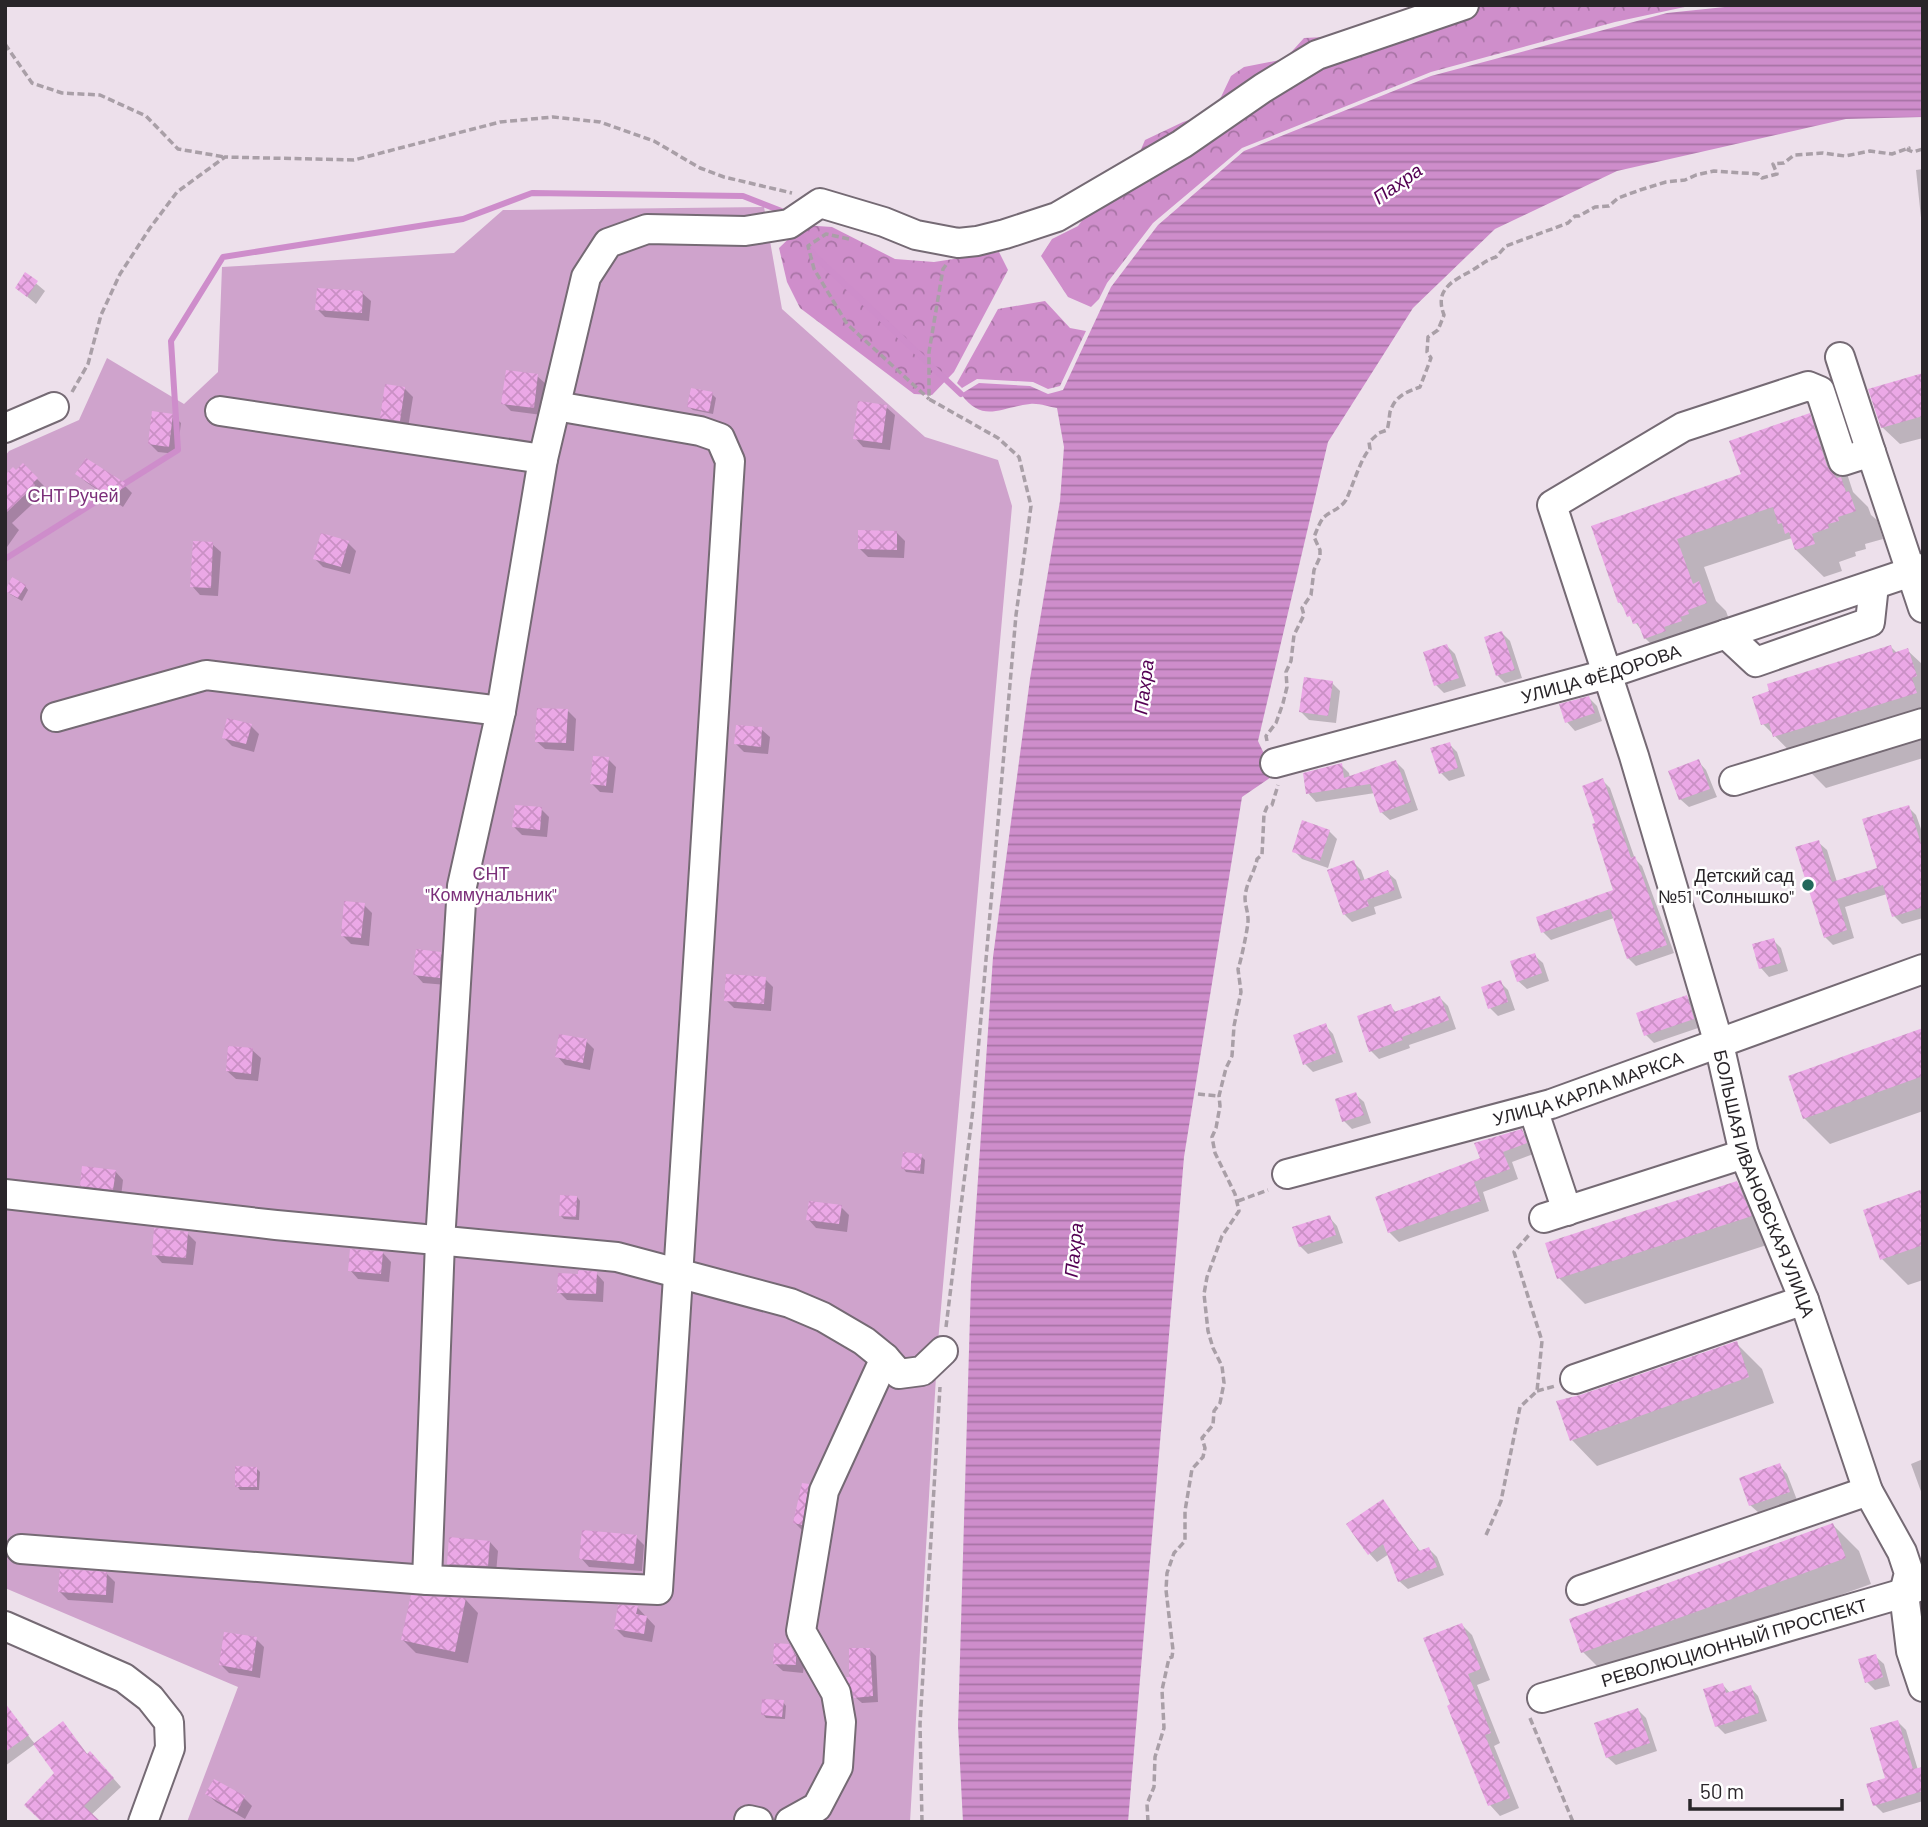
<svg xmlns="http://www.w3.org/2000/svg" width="1928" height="1827" viewBox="0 0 1928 1827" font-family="Barlow,sans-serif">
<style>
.green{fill:#cfa3cc}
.forest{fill:url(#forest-crowns)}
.water{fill:url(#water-rules)}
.shadow{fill:#0003}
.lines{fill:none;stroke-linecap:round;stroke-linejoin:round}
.stream{stroke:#ce8dcb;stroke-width:6}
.building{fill:url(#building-cross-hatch)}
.minor-casing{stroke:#756a74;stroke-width:32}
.path{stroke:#a99fa7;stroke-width:3.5;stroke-dasharray:7 3.5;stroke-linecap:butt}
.minor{stroke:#fff;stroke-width:28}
.poi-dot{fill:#22685b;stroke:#fff;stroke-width:2.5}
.labels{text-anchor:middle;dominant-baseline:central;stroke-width:5;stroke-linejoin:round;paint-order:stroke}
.park-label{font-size:18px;fill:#7c307a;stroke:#fff}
.street-label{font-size:18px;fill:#292529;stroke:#fff}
.poi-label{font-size:18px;fill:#292529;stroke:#fff;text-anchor:end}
.water-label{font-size:19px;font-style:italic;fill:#540053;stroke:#fff}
</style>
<defs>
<pattern id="forest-crowns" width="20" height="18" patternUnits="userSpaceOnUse" patternTransform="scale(1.75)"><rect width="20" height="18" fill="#cf8ecb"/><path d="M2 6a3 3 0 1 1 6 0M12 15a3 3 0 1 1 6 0" fill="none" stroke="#a874a5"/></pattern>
<pattern id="water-rules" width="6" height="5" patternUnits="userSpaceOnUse" patternTransform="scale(1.75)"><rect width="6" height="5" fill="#ce8dcb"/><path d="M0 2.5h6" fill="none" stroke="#a773a5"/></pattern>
<pattern id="building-cross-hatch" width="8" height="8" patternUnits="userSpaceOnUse" patternTransform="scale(1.75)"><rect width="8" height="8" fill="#eba8e6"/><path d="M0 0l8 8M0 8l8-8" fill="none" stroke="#ca90c5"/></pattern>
</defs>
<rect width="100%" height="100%" fill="#ede0eb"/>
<path class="green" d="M764,207l18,102 143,128 73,23 14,46 -74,836 -28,480h-723l51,-135 -233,-99v-1132l4,-5 70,-31 28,-62 77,46 34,-32 4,-105 232,-14 49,-43z"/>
<path class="forest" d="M1416,5h278l-79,17 -184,50 -189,76 -89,75 -46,60 -8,16 -8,8 -23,-10 -27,-41 11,-17 26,-13 18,-25 37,-33 12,-28 38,-18 25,-8 13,-17 10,-21 13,-9 41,-8 19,-21 41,-2z
M803,225l29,2 63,32 39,3 65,-10 9,18 -54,102 -22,23 -18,-1 -114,-86 -13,-26 -8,-34z
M1045,301l25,27 16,3 -26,55 -12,3 -15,-7 -56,-3 -15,9 -5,-5 41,-74z"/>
<path class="water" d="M1744,5h179v112l-77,2 -229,52 -122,58 -82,79 -85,134 -70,299 16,34 -32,22 -58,360 -56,665h-165l-5,-96 13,-444 22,-325 37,-278 30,-178 4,-54 -7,-39c-8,-1 -18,-5 -27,-4 -30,3 -47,20 -69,-10l18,-11 51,3 18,8 15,-4 48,-103 47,-62 86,-74 187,-75 236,-63z"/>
<path class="shadow" d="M1923,169v68l-7,-67z
M26,275l19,16 -9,13 -19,-16z
M362,293l9,8 -2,20 -44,-4 -8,-8z
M1923,375v63l-23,6 -18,-17z
M537,376l9,8 -4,31 -31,-4 -8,-8z
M405,389l8,8 -5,31 -18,-2 -8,-9z
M712,394l4,4 -3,16 -20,-4 -4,-3z
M886,407l9,8 -5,35 -27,-3 -8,-9z
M172,415l9,8 -4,31 -19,-2 -8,-8z
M1809,415l28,28 16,49 15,15 3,8 6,5 6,19 -18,5 1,5 -11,3 1,4 -17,6 3,9 -18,6 -28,-27 -4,-12 -88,29 12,34 10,10 7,20 -60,35 -28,-28 -2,-6 -24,-30 -26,-75 150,-52z
M23,465l22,22 -5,6 2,2 -30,28 7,7 -12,17 -2,-51z
M77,474l47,11 8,8 -9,14 -37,-25z
M897,533l8,8 -1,17 -36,-1 -8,-8z
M348,543l8,8 -6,23 -27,-7 -8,-8z
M212,544l9,8 -3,44 -18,-1 -8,-9z
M25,586l3,4 -6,11 -12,-7z
M1502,633l8,8 12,37 -17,5 -8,-8z
M1447,646l8,8 11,32 -22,7 -8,-8z
M1891,647l6,6 10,-3 16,15v93l-97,30 -63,-64z
M1332,683l8,8 -4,32 -27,-3 -8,-8z
M1589,698l8,8 5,15 -27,10 -8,-9 -6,-17z
M568,711l8,8 -2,32 -29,-2 -9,-8z
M251,726l8,8 -5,18 -22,-6 -8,-8z
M761,729l9,8 -2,17 -24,-2 -8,-8z
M1449,744l8,8 8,24 -16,5 -8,-8z
M608,759l8,8 -3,26 -13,-1 -8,-8z
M1698,761l8,9 11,27 -28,10 -9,-8z
M1396,762l8,8 14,40 -28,10 -9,-8 -6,-19 -59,9 -8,-9 33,-28 8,8 1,5z
M1602,780l8,8 25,71 7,7 32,87 -38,13 -8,-8 -14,-40 -63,22 -8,-8 72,-41z
M1908,807l8,8 5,14 2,-1v90l-21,6 -8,-8 -7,-22 -42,13 9,31 -21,7 -8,-8 -7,-95 9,8 10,32 42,-13z
M541,809l8,8 -2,20 -25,-2 -8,-8z
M1329,831l8,8 -9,29 -26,-9 -8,-8z
M1353,862l8,8 4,11 23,-8 8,7 6,18 -28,9 2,7 -24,8 -8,-8z
M364,905l8,8 -3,33 -18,-2 -8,-8z
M1773,940l8,8 7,23 -19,6 -8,-9z
M440,953l9,9 -2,23 -24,-2 -8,-9z
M1534,955l9,8 6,18 -22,8 -9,-8z
M765,979l8,8 -2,24 -37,-3 -8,-8z
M1500,982l8,8 7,20 -17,6 -8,-8z
M1687,997l8,8 6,22 -47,16 -8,-8z
M1440,998l8,8 8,23 -47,16 1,3 -31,11 -8,-8 19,-45 7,7z
M1325,1025l8,9 10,28 -30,10 -8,-8z
M1923,1030v81l-93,33 -26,-26z
M586,1041l8,8 -4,21 -25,-5 -8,-9z
M252,1050l9,8 -3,23 -22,-2 -9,-8z
M1355,1094l9,8 7,21 -19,6 -8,-8z
M1522,1131l9,10 5,12 -24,9 6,17 -35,13 6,19 -90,31 -10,-10z
M921,1156l4,4 -1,14 -18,-2 -3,-4z
M115,1171l8,9 -2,17 -31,-4 -8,-8z
M1737,1183l26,26 13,33 -191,62 -26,-26z
M1923,1191v89l-15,5 -26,-26z
M577,1197l3,4 -1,19 -15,-1 -4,-4z
M841,1207l8,8 -2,17 -31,-4 -8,-9z
M1329,1217l8,9 6,17 -35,11 -8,-8z
M187,1233l9,9 -3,23 -31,-2 -8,-9z
M383,1253l8,9 -2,20 -31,-3 -8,-9z
M596,1273l8,9 -1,20 -36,-2 -8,-8z
M1736,1343l26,26 12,34 -177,63 -25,-26 9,-44z
M1923,1459v38l-12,-33z
M1779,1465l8,9 10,26 -38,13 -9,-8z
M256,1468l4,4 -1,18h-19l-3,-4z
M808,1486l8,8 -7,38 -6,-1 -8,-8z
M1382,1501l39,51 8,-3 8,8 7,18 -36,14 -9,-8 -10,-27 -12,8 -8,-9z
M1833,1525l26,26 12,33 -262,94 -26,-26 -12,-32z
M636,1537l8,8 -2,26 -53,-4 -8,-9z
M490,1542l8,9 -2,22 -39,-1 -8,-8z
M107,1574l8,8 -2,21 -45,-3 -8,-8z
M412,1597l54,3 12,13 -10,50 -52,-10 -13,-13z
M637,1607l18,19 -3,16 -28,-5 -8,-8z
M1462,1625l10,10 18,45 -13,5 23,58 -6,3 25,62 -19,8 -10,-11 -41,-98 3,-2z
M256,1639l8,8 -4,31 -31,-5 -8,-8z
M789,1646l15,20 -1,7 -20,-2 -9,-8z
M870,1650l6,6 2,46 -16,1 -7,-6z
M1875,1656l9,8 6,22 -15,4 -8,-8z
M1723,1685l8,9 19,-7 8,9 9,25 -42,13 -8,-8z
M783,1702l3,4 -1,13 -19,-1 -3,-4z
M1638,1710l8,8 11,33 -41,14 -9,-8z
M10,1713l25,31 -30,22v-50z
M1898,1722l8,8 12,40 5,-2v33l-40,12 -8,-8 13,-26z
M63,1724l25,31 10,6 23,26 -30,28 -47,7 13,-49z
M215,1781l29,17 8,8 -7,13 -29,-17 -9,-8z"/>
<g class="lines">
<path class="stream" d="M802,238l13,18 146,138
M5,559l173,-109 -7,-109 52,-84 240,-38 69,-26 211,3 41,16"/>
</g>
<path class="building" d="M25,272l13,9 -11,16 -12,-9z
M317,288l46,3 -1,22 -47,-3z
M506,370l32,4 -4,34 -33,-4z
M1923,373v43l-42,12 -13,-39z
M385,384l20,3 -5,34 -20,-3z
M691,388l22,4 -4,20 -22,-5z
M858,401l29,4 -5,38 -29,-4z
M152,411l21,3 -4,33 -21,-3z
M1810,413l17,53 10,12 4,-1 5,15 3,-1 7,20 -18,6 1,4 -11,3 1,4 -17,6 3,10 -20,6 -6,-18 -4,2 -3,-11 -4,1 -5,-17 -96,32 16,45 6,-3 8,22 -19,7 1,4 -9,3 2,4 -18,6 2,4 -22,8 -6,-16 -5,1 -3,-8 -3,1 -6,-15 -3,1 -27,-77 150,-52 -12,-33z
M86,458l39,25 -11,17 -39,-26z
M23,463l15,15 -5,5 2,2 -30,29v-39l8,-8 3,3z
M858,530l39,1v19l-39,-1z
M321,533l28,8 -8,26 -28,-8z
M193,541l20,1 -2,46 -21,-1z
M12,577l14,8 -8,13 -13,-7z
M1502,631l13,39 -19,6 -12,-39z
M1447,644l12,34 -25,8 -11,-34z
M1891,645l2,8 15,-5 9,28 -5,2 5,15 -144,44 -4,-14 -8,2 -9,-28 17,-6 -2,-7z
M1304,677l29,4 -5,35 -29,-4z
M1589,696l6,17 -30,10 -6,-19z
M537,708l31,1 -2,34 -31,-1z
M227,718l25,6 -6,20 -24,-6z
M736,725l26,2 -1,20 -27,-3z
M1450,742l8,26 -19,6 -9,-26z
M593,756l16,1 -3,29 -16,-2z
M1699,759l11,30 -31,11 -11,-29z
M1396,760l15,42 -31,11 -10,-29 -64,10 -3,-21 39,-10 2,15z
M1603,778l28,80 4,-2 32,89 -40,14 -17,-50 -69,24 -5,-16 77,-27 -21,-66 3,-1 -13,-37z
M515,805l27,2 -2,23 -28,-3z
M1909,805l14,45v57l-31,10 -9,-32 -46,14 10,31 -23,8 -29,-91 24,-7 13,42 45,-14 -15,-49z
M1302,820l28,10 -10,31 -28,-9z
M1354,860l7,21 27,-11 7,20 -28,10 2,6 -26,9 -16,-45z
M344,901l21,2 -4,35 -20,-2z
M1774,938l7,25 -22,6 -7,-25z
M416,949l25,3 -1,26 -27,-3z
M1535,953l7,20 -25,9 -7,-21z
M726,974l40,3 -2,27 -40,-3z
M1501,980l7,22 -20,7 -7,-22z
M1687,995l7,24 -50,17 -8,-23z
M1440,996l9,24 -47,17 1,3 -34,12 -12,-36 34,-12 3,8z
M1326,1023l10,30 -33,12 -10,-30z
M1923,1028v48l-120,43 -15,-43z
M559,1034l28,5 -4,24 -28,-6z
M228,1046l25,2 -2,26 -25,-3z
M1356,1092l8,23 -22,7 -7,-23z
M1522,1129l5,14 -24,9 7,17 -36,13 7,19 -93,32 -13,-36 105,-39 -6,-15z
M903,1152l19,2 -2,17 -19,-2z
M82,1166l34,4 -3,20 -33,-4z
M1737,1181l15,35 -195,63 -12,-36z
M1923,1189v56l-43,15 -17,-50z
M560,1195l17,1 -1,21 -17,-1z
M809,1201l33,4 -3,19 -33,-4z
M1330,1215l6,20 -37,12 -7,-20z
M154,1228l34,4 -2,26 -34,-3z
M350,1249l33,3 -2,22 -33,-3z
M578,1270l19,2 -1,22 -39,-1 1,-20 20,1z
M1737,1341l12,36 -179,64 -14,-40 24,-6z
M1780,1463l10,29 -41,14 -10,-28z
M235,1466l22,1v20h-22z
M802,1483l7,1 -7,41 -9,-2z
M1383,1499l36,52 10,-4 8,20 -39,15 -15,-38 -15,11 -22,-31z
M1833,1523l13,35 -265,95 -12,-34z
M582,1530l55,5 -3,29 -55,-5z
M449,1537l41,4 -2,25 -41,-2z
M60,1569l47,3 -1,23 -48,-3z
M411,1595l55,3 -11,54 -54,-12z
M618,1605l20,1 -2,8 11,2 -3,18 -30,-5z
M1462,1623l19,46 -13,5 23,59 -6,2 25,63 -22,8 -41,-100 3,-2 -27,-66z
M224,1632l33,5 -5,34 -33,-6z
M774,1643l15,1 7,13v8l-23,-1z
M849,1648h21l3,48 -19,2 -8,-21h3z
M1876,1654l7,23 -18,6 -7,-24z
M1723,1683l3,10 25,-8 8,28 -44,14 -12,-38z
M762,1699l22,1 -2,17 -21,-2z
M5,1703l24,32 -24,17z
M1638,1708l12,35 -44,15 -12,-35z
M1898,1720l15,49 10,-2v24l-50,15 -7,-22 19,-6 -15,-50z
M63,1721l24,33 3,-3 24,27 -30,28 17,16h-59l-18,-17 30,-32 -21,-29z
M214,1779l31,17 -8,16 -32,-18z"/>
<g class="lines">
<g class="minor-casing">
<g id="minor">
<path d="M1840,357l31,95"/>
<path d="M220,411l323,48"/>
<path d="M5,428l49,-21"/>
<path id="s1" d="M1923,608l-52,-156 -28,9 -23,-70 -12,-5 -125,41 -131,78 82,251 85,288 25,110 60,146 64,191 34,61 7,21 -5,20 7,58 12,36"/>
<path d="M1726,634l30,28 114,-40 4,-37"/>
<path d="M56,717l150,-42 295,36"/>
<path id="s2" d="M1275,763l332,-89 316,-106"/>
<path d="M1734,781l189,-58"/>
<path d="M1533,1109l34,102"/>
<path id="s3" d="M1287,1174l264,-70 372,-135"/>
<path d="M5,1194l271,31 341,32 173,46 33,14 41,24 21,17 14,16 23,-3 21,-20"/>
<path d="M1544,1218l200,-64"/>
<path d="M1575,1379l229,-79"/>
<path d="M21,1549l406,31 231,10 72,-1129 -10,-23 -20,-7 -144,-25"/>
<path d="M427,1580l13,-338 22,-356 39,-175 42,-252 43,-182 22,-34 39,-14 98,2 44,-7 31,-21 64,19 32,13 42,8 19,-2 28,-7 52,-17 125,-73 81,-56 54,-33 147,-50"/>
<path d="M1581,1590l287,-99"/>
<path d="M5,1626l119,52 26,20 19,24 1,26 -27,74"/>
<path id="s4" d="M1542,1698l362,-105 18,-8"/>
<path d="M749,1820l9,2"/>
<path d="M790,1822l27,-15 21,-40 3,-45 -5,-29 -35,-62 23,-140 61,-133"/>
</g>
</g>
<path class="path" d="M5,44l27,39 30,10 38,2 46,21 32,33 47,8
M849,239l-23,-5 -18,12 6,23 33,55 82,75
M946,265l-3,4 -14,83v47l69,39 21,19 12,49 -15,109 -43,494 -27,218
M72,392l16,-28 13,-49 19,-41 30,-46 27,-36 48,-35 129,3 146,-38 53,-5 47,5 54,19 46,27 24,9 68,16
M1267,741l-1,-5 10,-13 7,-20 4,-16 -1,-15 5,-11 3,-26 10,-20 -2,-7 9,-13 3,-25 6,-13v-7l-6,-13c3,-7 5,-14 10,-20 7,-6 16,-8 22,-17 6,-12 16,-45 24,-51l-1,-7 10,-9 8,-3c2,-6 2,-12 3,-18 5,-16 16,-20 30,-25l11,-29 -4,-6 1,-15 10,-7 6,-15c-10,-26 9,-34 27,-44 9,-5 15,-11 25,-14l10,-11 62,-23 7,-7h4l16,-9 14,-1 9,-8 22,-8 26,-8 19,-2 11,-5 18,-4 44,3 4,4 15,-4 -4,-10 11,-1 10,-8 29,-2 22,3 25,-5 22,3 17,-6 -1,2 5,2 10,-3
M1198,1094l21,2
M1238,1201l30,-11
M1537,1391l18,-5
M1486,1535l15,-34 19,-94 17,-16 5,-50 -28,-89 15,-17
M1530,1718l43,104
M922,1822l-2,-98 20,-337
M1148,1822l-1,-18 7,-17 1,-30 9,-29 -2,-38 7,-32 3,-1 1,-7 -7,-60 1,-17 7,-20 11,-12v-30l7,-42 11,-12 2,-9 -3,-10 11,-13 1,-14 6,-8 4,-20 -2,-17 -9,-18 -5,-17 -4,-37 3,-17 15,-41 17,-25 -4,-17 -20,-41 -3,-16 4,-9 4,-22 -1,-10 7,-28 6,-12 2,-30 7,-34 -3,-23c2,-4 11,-45 10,-50 0,-10 -5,-17 -2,-28 2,-11 9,-20 11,-32l5,-4 2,-41 3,-7 5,-2 6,-20"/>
<use href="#minor" class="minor"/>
</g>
<circle class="poi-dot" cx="1808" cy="885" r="7"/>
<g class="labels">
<g class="park-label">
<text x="73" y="495">СНТ Ручей</text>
<text x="491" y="873">СНТ<tspan x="491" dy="21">"Коммунальник"</tspan></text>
</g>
<g class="street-label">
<text stroke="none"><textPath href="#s2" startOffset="338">УЛИЦА ФЁДОРОВА</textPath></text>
<text stroke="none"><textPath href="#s3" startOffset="313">УЛИЦА КАРЛА МАРКСА</textPath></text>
<text stroke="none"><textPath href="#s1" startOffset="1276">БОЛЬШАЯ ИВАНОВСКАЯ УЛИЦА</textPath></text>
<text stroke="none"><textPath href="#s4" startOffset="200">РЕВОЛЮЦИОННЫЙ ПРОСПЕКТ</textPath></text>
</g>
<g class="poi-label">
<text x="1794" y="875">Детский сад<tspan x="1794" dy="21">№51 "Солнышко"</tspan></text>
</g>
<g class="water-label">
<text transform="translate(1397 183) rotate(-35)">Пахра</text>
<text transform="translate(1143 687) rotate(-83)">Пахра</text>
<text transform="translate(1073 1250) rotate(-84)">Пахра</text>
</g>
</g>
<rect width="1928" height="1827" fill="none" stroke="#292529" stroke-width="14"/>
<path d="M1690 1799v10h152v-10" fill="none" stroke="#292529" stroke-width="3.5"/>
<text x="1700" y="1799" font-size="21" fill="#292529" stroke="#ffffff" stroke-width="5" paint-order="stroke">50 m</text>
</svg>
